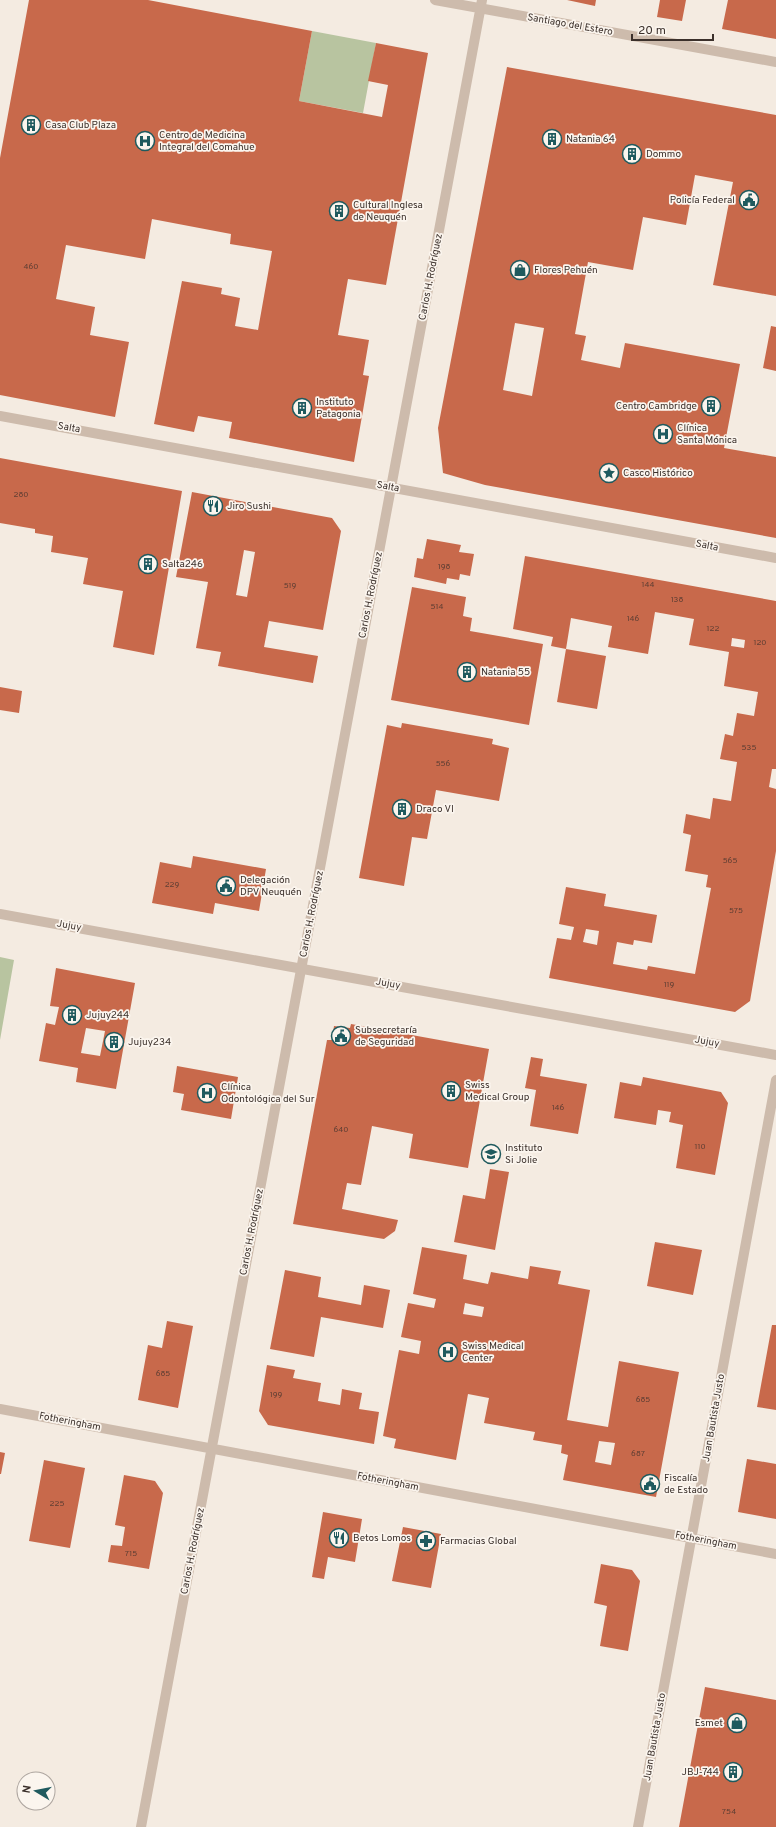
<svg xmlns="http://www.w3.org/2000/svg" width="776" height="1827" viewBox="0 0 776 1827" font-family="Overpass,sans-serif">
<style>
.green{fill:#b8c4a0}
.building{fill:#c8694b;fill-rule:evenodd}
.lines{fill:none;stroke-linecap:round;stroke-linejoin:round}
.minor{stroke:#cdbbac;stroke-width:10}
.tertiary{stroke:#cdbbac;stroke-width:10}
.labels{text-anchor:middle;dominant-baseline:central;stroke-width:3.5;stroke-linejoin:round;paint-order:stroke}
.number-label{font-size:8px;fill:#5e3e33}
.street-label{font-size:10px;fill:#3b302b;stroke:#fbf5ee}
.poi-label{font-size:10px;fill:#3b302b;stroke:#fbf5ee;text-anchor:start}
</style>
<rect width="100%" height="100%" fill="#f4ebe1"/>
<path class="green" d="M312,31l64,12 -13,70 -64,-12z
M0,957l14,3 -14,80z"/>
<path class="building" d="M29,0h119l164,31 -13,70 83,16 6,-32 -20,-4 8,-38 52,10 -42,232 -38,-6 -10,56 31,5 -6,35 6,1 -15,86 -125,-24 3,-16 -34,-6 -4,16 -40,-8 28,-143 40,7 -1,6 19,4 -5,28 23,4 14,-79 -42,-7 1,-10 -79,-15 -7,40 -79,-14 -10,54 39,8 -5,28 39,7 -14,75 -115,-22v-237z
M567,0h29l-1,6z
M660,0h26l-4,21 -25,-4z
M728,0h48v39l-54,-10z
M507,67l269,48v181l-63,-11 20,-103 -38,-7 -9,50 -43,-8 -10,53 -45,-8 -13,72 11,2 -5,24 39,8 5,-25 115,21 -16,84 52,9v81l-291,-53 -42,-12 -5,-45zM515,323l29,5 -12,68 -29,-6z
M771,326l5,1v44l-13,-3z
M0,458l182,33 -28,164 -41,-8 10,-56 -40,-7 5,-26 -37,-6 2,-16 -18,-3v-4l-35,-6z
M192,492l140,26 9,13 -18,99 -54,-9 -5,26 54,9 -5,27 -95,-17 3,-14 -25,-4 12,-66 -32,-5zM244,550l11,2 -8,45 -11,-2z
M427,539l34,6 -2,7 15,2 -4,22 -10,-2 -1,6 -12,-2 -1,6 -32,-7 3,-19 6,1z
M525,556l251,45v168h-4l-3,18 7,2v62l-26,150 -15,11 -186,-34 8,-40 14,2 3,-13 -15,-3 7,-37 40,7 -2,12 53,9 -5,28 -18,-3 -1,5 -16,-3 -4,22 34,6 1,-4 47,8 16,-86 -5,-1 2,-12 -23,-4 6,-36 -8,-2 3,-19 24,5 3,-21 18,3 6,-39 -17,-3 5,-25 8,2 4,-23 17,3 4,-24 -34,-6 5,-34 -40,-7 5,-26 -39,-7 -7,42 -40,-7 4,-21 -41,-8 -5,31 -15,-3 2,-9 -40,-8zM732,638l13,2 -1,8 -13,-2zM586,929l13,2 -2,14 -14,-3z
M412,587l54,10 -3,19 9,2 -2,13 73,13 -14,81 -138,-25z
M566,649l40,7 -9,53 -40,-7z
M0,687l22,4 -3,22 -19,-3z
M402,723l91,16 -1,5 17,4 -10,53 -63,-11 -9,49 -15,-2 -8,49 -45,-8 28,-153 14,3z
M193,856l73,13 -7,42 -44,-8 -2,11 -61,-11 8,-41 31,6z
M56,968l79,15 -19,106 -40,-7 2,-14 -39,-7 7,-38 9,2 4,-18 -9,-1zM86,1028l19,3 -5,25 -19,-3z
M351,1024l138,25 -21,119 -59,-10 4,-24 -41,-8 -11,59 -14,-2 -5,26 56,11 -3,11 -11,8 -91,-15 34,-184h5l2,-14 16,2z
M531,1057l12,2 -3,17 47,8 -9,50 -48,-8 6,-36 -11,-2z
M177,1066l61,11 -7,42 -50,-9 3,-16 -11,-2z
M643,1077l78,15 7,11 -13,72 -39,-7 7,-43 -14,-3 2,-10 -13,-2 -2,15 -42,-7 6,-36 21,4z
M490,1169l19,3 -14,78 -41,-8 9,-47 22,4z
M655,1242l47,8 -9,45 -46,-9z
M422,1247l45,8 -4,24 25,5 3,-12 37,7 2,-13 31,5 -3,13 32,6 -23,130 41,7 11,-66 60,11 -23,125 -93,-17 5,-25 -7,-2 1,-8 -29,-5 2,-8 -51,-9 5,-25 -21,-4 -12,66 -62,-12 2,-9 -13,-3 16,-86 20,4 2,-13 -20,-4 7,-34 26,5 2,-9 -23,-5zM465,1303l19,4 -2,10 -19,-3zM599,1441l16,2 -4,22 -16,-3z
M285,1270l36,7 -3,20 43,8 3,-20 26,5 -7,38 -62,-11 -7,40 -44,-8z
M167,1321l26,5 -15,82 -40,-8 10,-55 14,3z
M772,1325h4v85l-19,-3z
M267,1365l28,5 -2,8 28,5 -3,18 22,4 2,-16 20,4 -3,16 20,3 -5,32 -106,-19 -9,-14z
M0,1452l5,1 -4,21h-1z
M747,1459l29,5v55l-38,-7z
M44,1460l41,8 -15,80 -41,-7z
M124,1475l31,6 8,12 -14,76 -41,-7 3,-17 11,1 3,-19 -10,-2z
M323,1512l39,7 -7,43 -27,-5 -4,22 -12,-2z
M403,1527l38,7 -10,54 -39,-7z
M601,1564l31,6 8,11 -12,70 -28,-5 7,-40 -13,-3z
M705,1687l71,13v127h-97z"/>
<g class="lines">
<path class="minor" d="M435,0l341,62
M0,1409l776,145
M141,1827l341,-1827
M638,1827l138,-747"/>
<path class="tertiary" d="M0,416l776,142
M0,914l776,141"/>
</g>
<defs>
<g id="building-ring" transform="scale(1)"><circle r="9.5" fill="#fbf5ee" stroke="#1f5a5e" stroke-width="1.5"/><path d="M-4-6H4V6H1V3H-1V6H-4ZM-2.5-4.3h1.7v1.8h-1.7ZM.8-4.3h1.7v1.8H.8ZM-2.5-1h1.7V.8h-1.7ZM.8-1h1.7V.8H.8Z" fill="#1f5a5e"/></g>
<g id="hospital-ring" transform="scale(1)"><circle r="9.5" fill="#fbf5ee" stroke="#1f5a5e" stroke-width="1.5"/><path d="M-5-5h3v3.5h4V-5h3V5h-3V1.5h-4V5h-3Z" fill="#1f5a5e"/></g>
<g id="civic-ring" transform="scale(1)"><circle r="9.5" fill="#fbf5ee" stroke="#1f5a5e" stroke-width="1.5"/><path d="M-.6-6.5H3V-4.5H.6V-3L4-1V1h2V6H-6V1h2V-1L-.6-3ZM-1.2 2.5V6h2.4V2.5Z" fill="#1f5a5e"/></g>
<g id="shop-ring" transform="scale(1)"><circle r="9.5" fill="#fbf5ee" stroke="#1f5a5e" stroke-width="1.5"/><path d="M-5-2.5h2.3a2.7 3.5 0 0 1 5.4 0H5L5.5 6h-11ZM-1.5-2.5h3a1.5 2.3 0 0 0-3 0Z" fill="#1f5a5e"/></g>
<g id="sight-ring" transform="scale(1)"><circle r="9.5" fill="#fbf5ee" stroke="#1f5a5e" stroke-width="1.5"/><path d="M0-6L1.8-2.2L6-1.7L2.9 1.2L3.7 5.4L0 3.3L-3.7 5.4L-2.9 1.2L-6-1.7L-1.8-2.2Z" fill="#1f5a5e"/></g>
<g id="restaurant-ring" transform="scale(1)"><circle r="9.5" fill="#fbf5ee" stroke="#1f5a5e" stroke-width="1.5"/><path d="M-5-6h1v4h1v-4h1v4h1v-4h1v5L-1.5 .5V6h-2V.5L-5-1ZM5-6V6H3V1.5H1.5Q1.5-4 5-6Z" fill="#1f5a5e"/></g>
<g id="university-ring" transform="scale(1)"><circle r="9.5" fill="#fbf5ee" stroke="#1f5a5e" stroke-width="1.5"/><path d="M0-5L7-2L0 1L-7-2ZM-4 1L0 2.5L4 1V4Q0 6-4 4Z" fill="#1f5a5e"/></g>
<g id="pharmacy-ring" transform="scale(1)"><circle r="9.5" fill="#fbf5ee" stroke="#1f5a5e" stroke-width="1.5"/><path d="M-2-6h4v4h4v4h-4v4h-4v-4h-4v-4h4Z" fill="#1f5a5e"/></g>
</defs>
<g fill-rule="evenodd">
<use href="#building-ring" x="31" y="125"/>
<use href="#building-ring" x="552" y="139"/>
<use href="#hospital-ring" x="145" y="141"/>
<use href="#building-ring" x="632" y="154"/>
<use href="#civic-ring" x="749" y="200"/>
<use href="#building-ring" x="339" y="211"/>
<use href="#shop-ring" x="520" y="270"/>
<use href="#building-ring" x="711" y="406"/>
<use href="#building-ring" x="302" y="408"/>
<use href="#hospital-ring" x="663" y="434"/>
<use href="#sight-ring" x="609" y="473"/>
<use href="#restaurant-ring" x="213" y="506"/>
<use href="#building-ring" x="148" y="564"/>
<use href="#building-ring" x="467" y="672"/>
<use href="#building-ring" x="402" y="809"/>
<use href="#civic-ring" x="226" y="886"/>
<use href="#building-ring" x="72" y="1015"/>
<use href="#civic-ring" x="341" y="1036"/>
<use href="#building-ring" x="114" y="1042"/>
<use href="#building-ring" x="451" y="1091"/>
<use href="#hospital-ring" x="207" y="1093"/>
<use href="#university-ring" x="491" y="1154"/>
<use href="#hospital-ring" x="448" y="1352"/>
<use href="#civic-ring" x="650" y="1484"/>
<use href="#restaurant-ring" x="339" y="1538"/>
<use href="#pharmacy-ring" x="426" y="1541"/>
<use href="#shop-ring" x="737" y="1723"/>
<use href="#building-ring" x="733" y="1772"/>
</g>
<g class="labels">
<g class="number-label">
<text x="31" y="267">460</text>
<text x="21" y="495">280</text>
<text x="444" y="567">198</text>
<text x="648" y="585">144</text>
<text x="290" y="586">519</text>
<text x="677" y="600">138</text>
<text x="437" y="607">514</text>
<text x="633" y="619">146</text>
<text x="713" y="629">122</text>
<text x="760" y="643">120</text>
<text x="749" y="748">535</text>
<text x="443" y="764">556</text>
<text x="730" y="861">565</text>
<text x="172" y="885">229</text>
<text x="736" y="911">575</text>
<text x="669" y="985">119</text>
<text x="558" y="1108">146</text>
<text x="341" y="1130">640</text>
<text x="700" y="1147">110</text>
<text x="163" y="1374">685</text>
<text x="276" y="1395">199</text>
<text x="643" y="1400">685</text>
<text x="638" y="1454">687</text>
<text x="57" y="1504">225</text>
<text x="131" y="1554">715</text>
<text x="729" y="1812">754</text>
</g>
<g class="street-label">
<text transform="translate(570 25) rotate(10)">Santiago del Estero</text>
<text transform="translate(431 277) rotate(-79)">Carlos H. Rodríguez</text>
<text transform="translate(69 428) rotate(10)">Salta</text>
<text transform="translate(388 487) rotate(10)">Salta</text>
<text transform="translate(707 546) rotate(11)">Salta</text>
<text transform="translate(371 595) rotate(-79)">Carlos H. Rodríguez</text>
<text transform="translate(312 914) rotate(-79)">Carlos H. Rodríguez</text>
<text transform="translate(69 926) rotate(10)">Jujuy</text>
<text transform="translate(388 984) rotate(10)">Jujuy</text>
<text transform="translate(707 1042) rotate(10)">Jujuy</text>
<text transform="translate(252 1232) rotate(-79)">Carlos H. Rodríguez</text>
<text transform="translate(714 1418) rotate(-80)">Juan Bautista Justo</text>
<text transform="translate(70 1422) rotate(11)">Fotheringham</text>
<text transform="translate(388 1482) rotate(11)">Fotheringham</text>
<text transform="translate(706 1541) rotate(11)">Fotheringham</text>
<text transform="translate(193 1551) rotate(-79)">Carlos H. Rodríguez</text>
<text transform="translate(655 1737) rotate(-80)">Juan Bautista Justo</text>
</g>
<g class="poi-label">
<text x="45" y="125">Casa Club Plaza</text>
<text x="159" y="135">Centro de Medicina<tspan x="159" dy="12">Integral del Comahue</tspan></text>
<text x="566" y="139">Natania 64</text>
<text x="646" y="154">Dommo</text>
<text x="735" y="200" text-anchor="end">Policía Federal</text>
<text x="353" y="205">Cultural Inglesa<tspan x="353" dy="12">de Neuquén</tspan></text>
<text x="534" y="270">Flores Pehuén</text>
<text x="316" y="402">Instituto<tspan x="316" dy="12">Patagonia</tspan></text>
<text x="697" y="406" text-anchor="end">Centro Cambridge</text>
<text x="677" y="428">Clínica<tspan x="677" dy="12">Santa Mónica</tspan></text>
<text x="623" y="473">Casco Histórico</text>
<text x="227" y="506">Jiro Sushi</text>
<text x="162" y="564">Salta246</text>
<text x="481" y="672">Natania 55</text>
<text x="416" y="809">Draco VI</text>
<text x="240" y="880">Delegación<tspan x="240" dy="12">DPV Neuquén</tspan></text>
<text x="86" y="1015">Jujuy244</text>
<text x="355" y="1030">Subsecretaría<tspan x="355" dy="12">de Seguridad</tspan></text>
<text x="128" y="1042">Jujuy234</text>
<text x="465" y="1085">Swiss<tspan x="465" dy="12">Medical Group</tspan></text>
<text x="221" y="1087">Clínica<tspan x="221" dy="12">Odontológica del Sur</tspan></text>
<text x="505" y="1148">Instituto<tspan x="505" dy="12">Si Jolie</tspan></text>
<text x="462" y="1346">Swiss Medical<tspan x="462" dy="12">Center</tspan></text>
<text x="664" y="1478">Fiscalía<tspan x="664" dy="12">de Estado</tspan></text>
<text x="353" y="1538">Betos Lomos</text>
<text x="440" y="1541">Farmacias Global</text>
<text x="723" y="1723" text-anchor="end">Esmet</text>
<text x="719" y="1772" text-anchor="end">JBJ-744</text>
</g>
</g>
<g transform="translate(36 1791) rotate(280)"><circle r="19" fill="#fbf5ee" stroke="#aea6a0"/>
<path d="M0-3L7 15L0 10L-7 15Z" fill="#1f5a5e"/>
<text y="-6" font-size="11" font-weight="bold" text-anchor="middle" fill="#3b302b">N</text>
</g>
<path d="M632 34v6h81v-6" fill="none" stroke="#3b302b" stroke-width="2"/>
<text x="638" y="34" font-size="12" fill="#3b302b" stroke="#fbf5ee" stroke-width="3" paint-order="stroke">20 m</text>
</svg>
